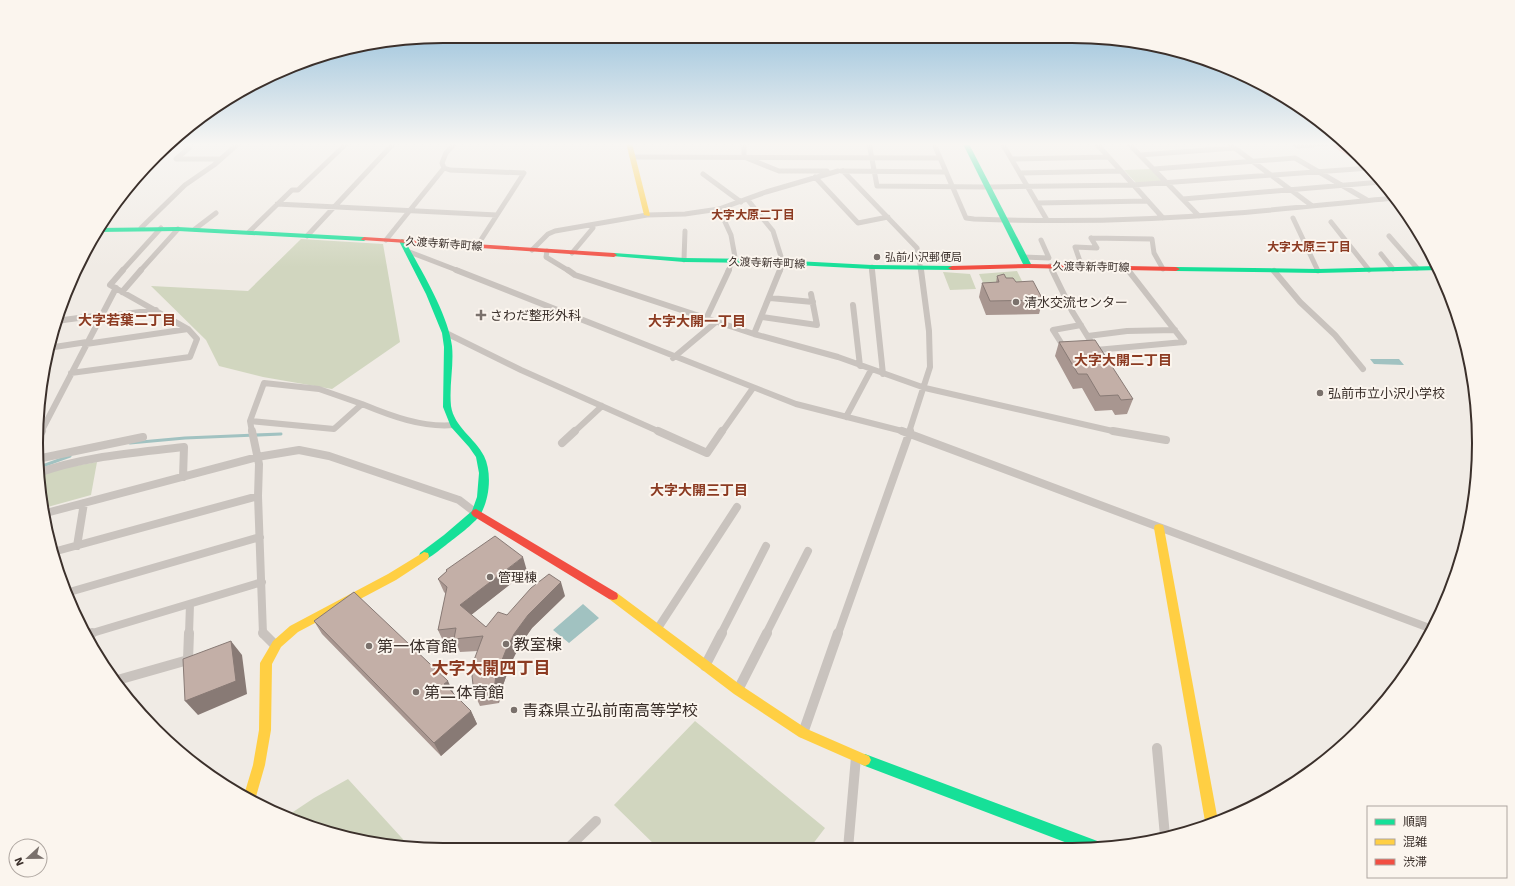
<svg xmlns="http://www.w3.org/2000/svg" width="1515" height="886" viewBox="0 0 1515 886" font-family="'Work Sans','Noto Sans JP',sans-serif">
<style>
.green{fill:#d1d6bf}
.water{fill:#a1c2c1}
.lines{fill:none;stroke-linecap:round;stroke-linejoin:round}
.stream-far1{stroke:#a1c2c1;stroke-width:2}
.stream{stroke:#a1c2c1;stroke-width:3}
.street-far3{stroke:#c9c3be;stroke-width:5}
.street-far2{stroke:#c9c3be;stroke-width:6}
.street-far1{stroke:#c9c3be;stroke-width:8}
.street{stroke:#c9c3be;stroke-width:10}
.fast{fill:#16e098;fill-rule:evenodd}
.slow{fill:#ffcf43;fill-rule:evenodd}
.jam{fill:#f24e42;fill-rule:evenodd}
.wall{fill:#a89690}
.shaded-wall{fill:#887a75}
.building{fill:#c3afa7;stroke:#887a75}
.poi-dot{fill:#7a716c;stroke:#fbf5ee;stroke-width:1.5}
.labels{text-anchor:middle;dominant-baseline:central;stroke-width:4;stroke-linejoin:round;paint-order:stroke}
.far-street-label{font-size:11px;fill:#3b302b;stroke:#fbf5ee}
.far-poi-label{font-size:11px;fill:#3b302b;stroke:#fbf5ee;text-anchor:start}
.far-neighbourhood-label{font-size:12px;font-weight:bold;fill:#8c3b22;stroke:#fbf5ee}
.poi-label{font-size:13px;fill:#3b302b;stroke:#fbf5ee;text-anchor:start}
.neighbourhood-label{font-size:14px;font-weight:bold;fill:#8c3b22;stroke:#fbf5ee}
.near-poi-label{font-size:16px;fill:#3b302b;stroke:#fbf5ee;text-anchor:start}
.near-neighbourhood-label{font-size:17px;font-weight:bold;fill:#8c3b22;stroke:#fbf5ee}
.rim{fill:none;stroke:#3b302b;stroke-width:2}
</style>
<rect width="100%" height="100%" fill="#f0ebe5"/>
<path class="green" d="M1151,169l13,13 -27,2 -13,-14z
M301,239l82,5 17,98 -68,47 -69,-12 -44,-11 -13,-26 -55,-54 97,5z
M1017,271l8,16 -39,2 -7,-15z
M943,272l27,2 6,15 -26,1z
M97,462l-6,33 -47,13 -6,-32 20,-7z
M695,721l130,107 -16,21h-150l-45,-44z
M348,779l63,69 -99,-20 -25,-12 27,-18z"/>
<path class="water" d="M1370,359h29l5,6 -30,-1z
M583,604l16,14 -30,25 -16,-13z"/>
<g class="lines">
<path class="stream-far1" d="M1343,143l6,4"/>
<path class="stream" d="M130,443l55,-5 96,-4
M37,468l33,-12"/>
<path class="street-far3" d="M744,143v14l35,14h48
M869,143l8,43 111,1 145,-2 237,-17
M1002,143l45,77
M1096,143l67,75
M1128,143l71,73
M1228,143l83,62
M1293,143l5,3 33,-3
M934,144l32,74 8,1c83,3 166,2 249,-5 57,-4 115,-11 172,-16
M189,148l-13,11h45
M1140,155l95,-7
M632,157l308,1
M1012,159l96,-2
M444,168l6,2 74,3
M444,168l-2,-5 4,-10 9,-10
M1154,169l141,-11 72,42
M841,171l105,1
M843,171l74,77 4,23
M1020,173l100,-2
M703,174l38,28
M815,177l43,46 30,-6
M747,199l26,32 10,32 -3,8
M1183,199l198,-17
M1037,203l111,-2
M277,204l220,11
M719,209l12,26 4,22 -7,14
M1405,216l9,7
M1293,218l25,53
M1331,222l38,48
M141,228l44,-43 29,-20 25,-22
M195,229l21,-16
M249,232l43,-42h6l49,-47
M307,236l87,-93
M1389,236l28,32
M1091,238l61,1 2,14 9,16
M386,240l58,-72
M477,246l47,-73
M532,250l16,-16 7,-3 92,-16 38,-1 34,-5 47,-17 72,-21
M407,251l52,20
M547,251l-1,6 23,14
M572,253l21,-25v-3
M1381,254l12,15
M1023,257l26,1 -8,-18
M684,260l1,-29
M1050,266l3,5
M872,267v4
M1082,267l-7,-20 22,1 -6,-10
M1126,268l3,3
M122,271l39,-43
M140,271l38,-42"/>
<path class="street-far2" d="M456,270l340,134 110,28
M568,270l7,5 179,59 84,23 87,31 192,44
M872,270l11,104
M1052,270l20,41 24,39 88,-8
M1128,270l56,72
M1274,271l26,31 35,33 28,34
M122,292l19,-22
M770,298l43,4
M853,305l7,61
M101,317l55,-7
M762,317l55,8 -6,-31
M706,319l23,-49
M56,321l45,-6
M446,333l75,37 139,62
M754,334l26,-64
M1088,336l39,-5 48,-1
M86,344l102,-15
M48,348l39,-6
M1065,349l-12,-19 28,-5
M673,358l43,-36
M71,373l119,-16 7,-18 -9,-10 -78,-44 13,-15
M264,383l55,6 43,15 -28,25 -84,-8z
M362,404c29,12 61,24 92,21
M846,417l25,-47
M250,421l2,11
M41,432l75,-144
M574,432l28,-26
M722,432l31,-44
M909,432l21,-65 -1,-36 -8,-61"/>
<path class="street-far1" d="M252,431l7,33 -1,32 5,138
M658,431l49,22 15,-22
M902,431l530,198
M1113,431l53,9
M38,438l4,-7
M562,443l13,-12
M37,459l106,-22
M38,473c47,-17 97,-20 146,-26l-1,30
M46,513l211,-56 42,-7 30,6 130,44 17,13
M77,546l7,-43
M53,552l205,-56
M66,593l194,-56
M658,628l79,-121
M89,634l173,-52
M189,634l1,-30
M721,634l45,-88
M766,634l42,-83
M838,634l72,-203"/>
<path class="street" d="M263,633l12,12
M85,635l7,-2
M705,666l17,-33
M114,681l74,-21 1,-27
M738,690l29,-57
M803,733l35,-100
M1157,748l8,88
M567,849l29,-28
M848,849l8,-92"/>
<path class="fast" d="M964,143l5,1 63,122 -2,1h-4l-2,-1 -61,-122z
M178,227l186,10 3,2 -3,2 -186,-10 -82,1 2,-4z
M402,239l3,2c16,29 43,73 47,105 2,19 -3,40 -1,60 3,21 24,32 33,50 8,16 6,43 -4,59 -5,8 -25,23 -34,30 -7,5 -14,12 -22,15l-4,-1 -1,-3 1,-3 24,-18 28,-24 5,-14 2,-24 -3,-16 -7,-10 -18,-20 -8,-20 1,-60 -2,-14 -16,-39 -27,-53z
M614,253l70,5 75,1 113,6 80,1 4,2 -4,2 -80,-1 -113,-6 -75,-1 -72,-6 -1,-1z
M1437,266l2,4 -121,3 -142,-2 -4,-2 4,-2 142,2z
M865,754l235,88 5,2 1,4 -23,1 -218,-83 -4,-2 -2,-4 2,-4z"/>
<path class="slow" d="M626,143h6l18,72 -1,1 -5,-1z
M753,143h322l-3,2h-316z
M1159,524l4,1 1,3 54,293 -12,6 -52,-299 1,-3z
M424,552l4,1 1,3 -1,3 -32,21 -98,52 -17,15 -9,17 -1,66 -6,35 -10,35 -11,-5 9,-30 6,-35 1,-67 13,-22 17,-15 98,-52z
M613,592l4,1 125,93 65,43 62,27 2,4 -2,4 -4,2 -66,-29 -65,-43 -125,-95 -1,-3 1,-3z"/>
<path class="jam" d="M1327,143c11,-1 36,16 43,25l-3,-1z
M364,237l250,16 3,2 -3,2 -252,-17 -1,-1z
M1028,264l148,3 4,2 -4,2 -148,-3 -76,2 -4,-2 4,-2z
M476,509l141,84 1,3 -1,3 -4,1 -4,-1 -136,-83 -2,-3 2,-3z"/>
</g>
<path class="wall" d="M997,276l9,2 37,22 -4,14 -53,1 -7,-18 3,-14h14z
M1059,342l74,57 -6,15 -12,1 -3,-5 -17,1 -13,-23 -9,1 -18,-33z
M446,570l81,1 -56,44 15,12 21,-12 58,-19 -33,32 -13,19 -8,16 -9,25 -3,15 -19,3 -6,-13 4,-42 -18,1 -4,-10 -12,1 -6,-13 8,-36 -2,-2 -6,-13 9,-8z
M314,621l140,73 17,17 6,13 -36,32 -119,-122z"/>
<path class="shaded-wall" d="M523,557l4,14 -61,48 -6,-14z
M561,582l4,14 -33,32 -13,19 -8,16 -9,25 -3,15 -5,-13 2,-15 10,-25 8,-16 14,-19z
M231,641l11,14 5,39 -49,21 -13,-14z
M448,681l6,13 -4,3 -6,-13z
M471,711l6,13 -36,32 -7,-13z"/>
<path class="building" d="M1004,274l2,4h7l3,4 17,-1 10,19 -53,1 -8,-18 17,-1 -2,-6z
M1095,340l38,59 -12,1 -3,-5 -18,1 -13,-22h-9l-19,-32z
M495,536l28,21 -63,48 26,22 12,-15 9,3 24,-27 18,-14 12,8 -33,33 -14,19 -8,16 -10,25 -2,15 -20,3 -2,-17 2,-16 9,-24 -29,3 2,-11 -18,2 9,-43 -9,-8 9,-8 -1,-1z
M354,592l94,89 -4,3 27,27 -37,32 -120,-122z
M231,641l5,40 -51,20 -2,-42z"/>
<linearGradient id="sky" x2="0" y2="1"><stop stop-color="#8bbad8"/><stop offset="0.54" stop-color="#f8f6f3"/><stop offset="1" stop-color="#f8f6f3" stop-opacity="0"/></linearGradient>
<rect width="1515" height="267" fill="url(#sky)"/>
<g class="poi-dot">
<circle cx="877" cy="257" r="4"/>
<circle cx="1016" cy="302" r="4"/>
<path d="M479 309h4v4h4v4h-4v4h-4v-4h-4v-4h4z"/>
<circle cx="1320" cy="393" r="4"/>
<circle cx="490" cy="577" r="4"/>
<circle cx="506" cy="644" r="4"/>
<circle cx="369" cy="646" r="4"/>
<circle cx="416" cy="692" r="4"/>
<circle cx="514" cy="710" r="4"/>
</g>
<g class="labels">
<g class="far-street-label">
<text transform="translate(444 244) rotate(4)">久渡寺新寺町線</text>
<text transform="translate(767 263) rotate(2)">久渡寺新寺町線</text>
<text transform="translate(1091 267) rotate(1)">久渡寺新寺町線</text>
</g>
<g class="far-poi-label">
<text x="885" y="257">弘前小沢郵便局</text>
</g>
<g class="far-neighbourhood-label">
<text x="753" y="215">大字大原二丁目</text>
<text x="1309" y="247">大字大原三丁目</text>
</g>
<g class="poi-label">
<text x="1024" y="302">清水交流センター</text>
<text x="490" y="315">さわだ整形外科</text>
<text x="1328" y="393">弘前市立小沢小学校</text>
<text x="498" y="577">管理棟</text>
</g>
<g class="neighbourhood-label">
<text x="127" y="320">大字若葉二丁目</text>
<text x="697" y="321">大字大開一丁目</text>
<text x="1123" y="360">大字大開二丁目</text>
<text x="699" y="490">大字大開三丁目</text>
</g>
<g class="near-poi-label">
<text x="514" y="644">教室棟</text>
<text x="377" y="646">第一体育館</text>
<text x="424" y="692">第二体育館</text>
<text x="522" y="710">青森県立弘前南高等学校</text>
</g>
<g class="near-neighbourhood-label">
<text x="491" y="668">大字大開四丁目</text>
</g>
</g>
<path d="M0 0H1515V886H0ZM443 43H1072A400 400 0 0 1 1472 443V443A400 400 0 0 1 1072 843H443A400 400 0 0 1 43 443V443A400 400 0 0 1 443 43Z" fill="#fbf5ee" fill-rule="evenodd"/>
<path class="rim" d="M443 43H1072A400 400 0 0 1 1472 443V443A400 400 0 0 1 1072 843H443A400 400 0 0 1 43 443V443A400 400 0 0 1 443 43Z"/>
<rect x="1367" y="806" width="140" height="72" fill="#fbf5ee" stroke="#aea6a0"/>
<rect x="1375" y="819" width="20" height="6" fill="#16e098" stroke="#aea6a0"/>
<text x="1403" y="826" font-size="12" fill="#3b302b">順調</text>
<rect x="1375" y="839" width="20" height="6" fill="#ffcf43" stroke="#aea6a0"/>
<text x="1403" y="846" font-size="12" fill="#3b302b">混雑</text>
<rect x="1375" y="859" width="20" height="6" fill="#f24e42" stroke="#aea6a0"/>
<text x="1403" y="866" font-size="12" fill="#3b302b">渋滞</text>
<g transform="translate(28 858) rotate(248)"><circle r="19" fill="#fbf5ee" stroke="#aea6a0"/>
<path d="M0-3L7 15L0 10L-7 15Z" fill="#7a716c"/>
<text y="-6" font-size="11" font-weight="bold" text-anchor="middle" fill="#3b302b">N</text>
</g>
</svg>
